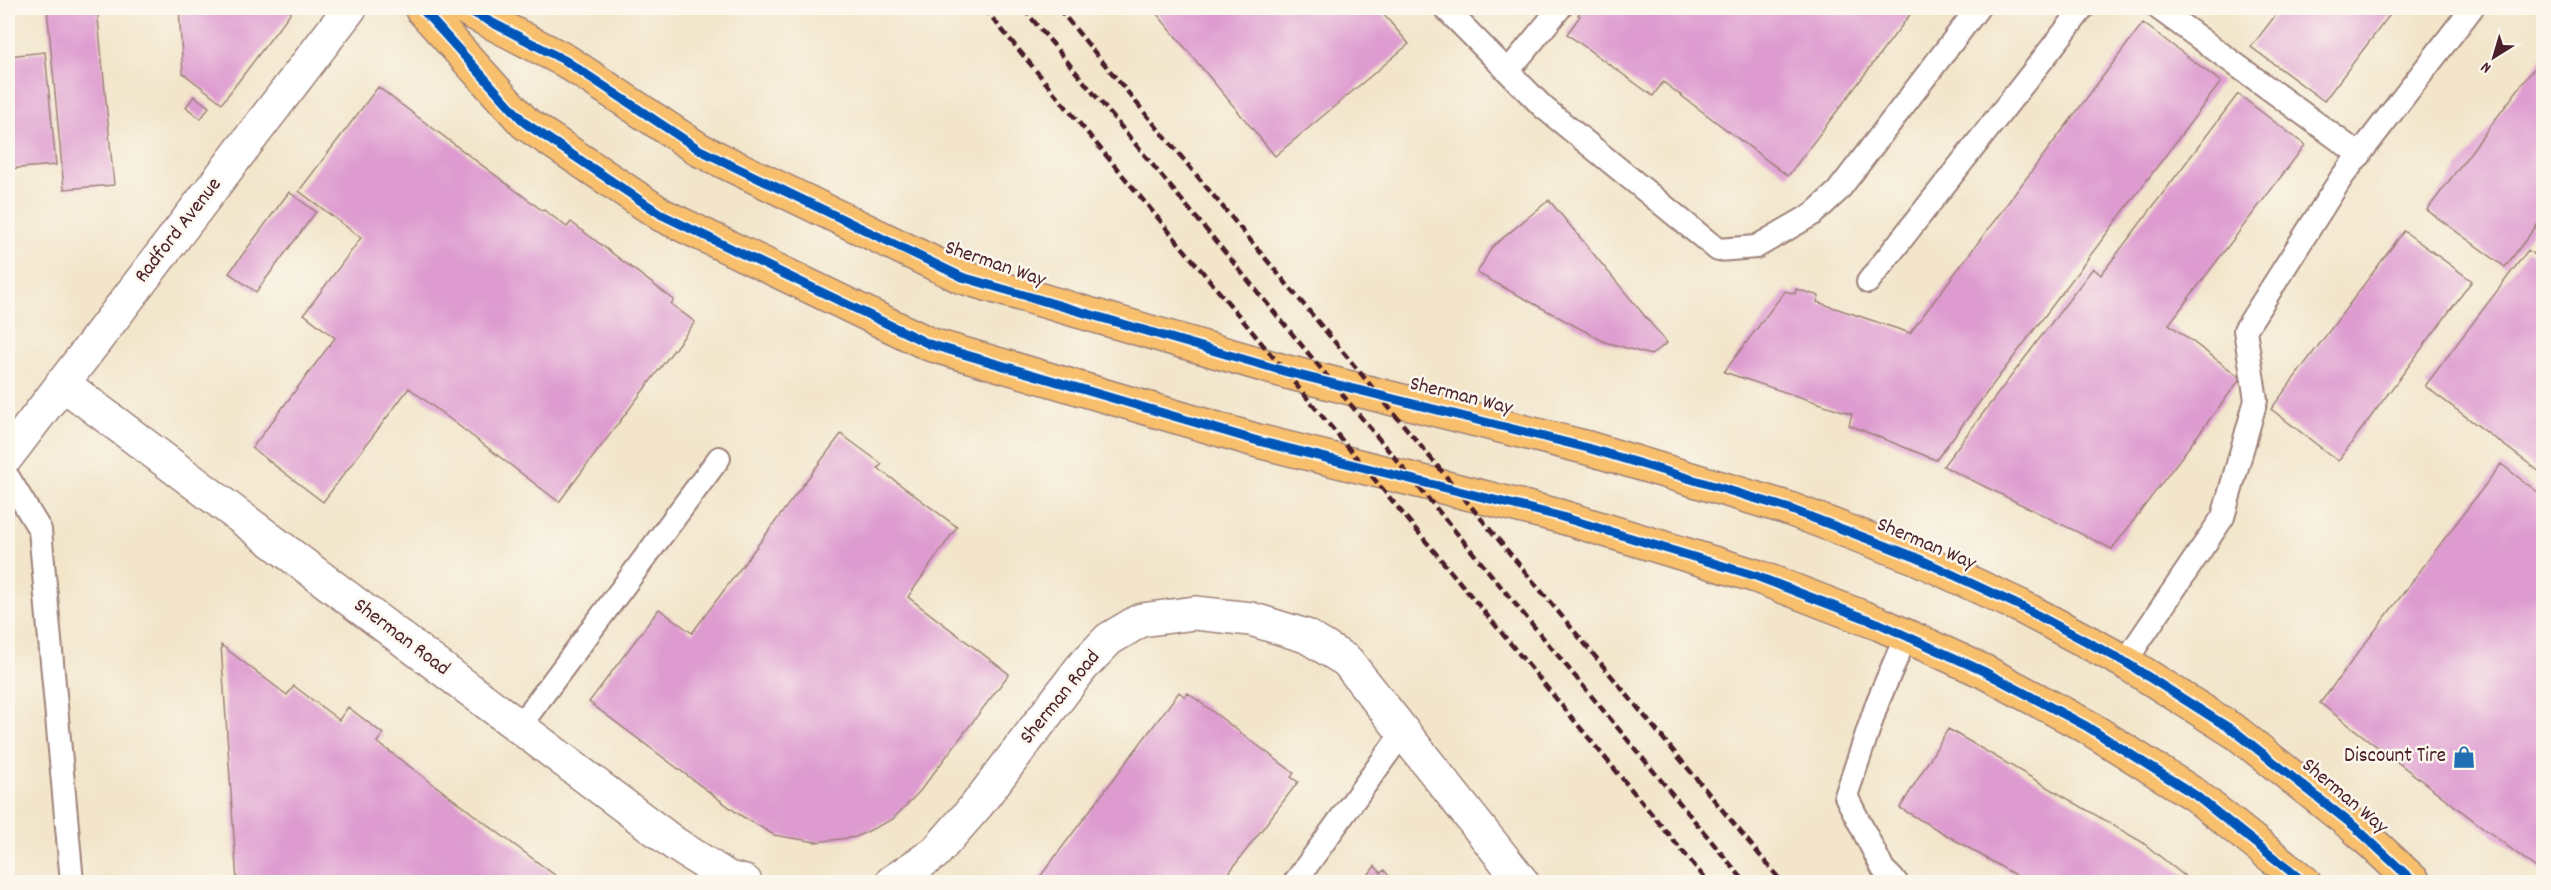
<svg xmlns="http://www.w3.org/2000/svg" width="2551" height="890" viewBox="0 0 2551 890" font-family="Dekko,sans-serif">
<style>
.building{fill:#de9bd0}
.lines{fill:none;stroke-linecap:round;stroke-linejoin:round}
.lane-casing{stroke:#9e827a;stroke-width:26}
.street-casing{stroke:#9e827a;stroke-width:36}
.primary-casing{stroke:#9e827a;stroke-width:36}
.lane{stroke:#fff;stroke-width:22}
.street{stroke:#fff;stroke-width:33}
.primary{stroke:#f8bf6c;stroke-width:33}
.rail{stroke:#4a1f2b;stroke-width:4.5;stroke-dasharray:9 4.5;stroke-linecap:butt}
.cycleway-casing{stroke:#fbf7ec;stroke-width:13}
.cycleway{stroke:#0057b8;stroke-width:9}
.labels{text-anchor:middle;dominant-baseline:central;stroke-width:5;stroke-linejoin:round;paint-order:stroke}
.street-label{font-size:21px;fill:#4a1f2b;stroke:#fbf7ec}
.poi-label{font-size:21px;fill:#4a1f2b;stroke:#fbf7ec;text-anchor:end}
</style>
<rect width="100%" height="100%" fill="#fbf7ec"/>
<filter id="ink" filterUnits="userSpaceOnUse"><feTurbulence type="fractalNoise" baseFrequency=".0167" numOctaves="2"/><feDisplacementMap in="SourceGraphic" scale="12" xChannelSelector="R" yChannelSelector="G"/><feConvolveMatrix kernelMatrix="1 2 1 2 8 2 1 2 1" color-interpolation-filters="sRGB"/></filter>
<filter id="wash" filterUnits="userSpaceOnUse"><feTurbulence type="fractalNoise" baseFrequency=".008" numOctaves="4" result="noise"/><feDisplacementMap in="SourceGraphic" scale="24" xChannelSelector="R" yChannelSelector="G"/><feGaussianBlur stdDeviation="1.35" result="paint"/><feColorMatrix in="noise" values="0 0 0 0 0 0 0 0 0 0 0 0 0 0 0 0 0 1.4 0 .05"/><feComposite in="paint" operator="in"/></filter>
<g filter="url(#wash)">
<rect width="100%" height="100%" fill="#f2e5ca"/>
<g id="blocks">
<path class="building" d="M47,8h50l17,177 -50,4z
M179,8h106l6,4 -69,91 -39,-30z
M1152,8h226l31,36 -134,112z
M1583,8h332l-127,168 -125,-94 -10,14 -86,-62 13,-18 -2,-1z
M2281,8h114l-71,93 -73,-54z
M2143,23l78,59 -285,378 -87,-35 3,-11 -128,-42 61,-81 10,3 1,-5 23,7 -2,6 93,31z
M45,52l11,113 -48,4v-113z
M2544,55v161l-39,51 -78,-57z
M378,87l165,124 1,-1 23,17 4,-5 103,78 -3,4 24,18 -136,180 -150,-114 -86,114 -71,-54 83,-110 -31,-24 57,-76 -62,-47z
M2238,94l67,51 -136,179 72,54 -129,171 -169,-83 150,-198 8,7z
M194,96l15,11 -8,12 -15,-12z
M289,192l27,20 -60,80 -27,-19z
M1549,200l118,143 -16,12 -46,-13 -128,-69 15,-26z
M2404,231l68,50 -134,180 -67,-52z
M2528,250l16,12v213l-119,-89z
M841,434l41,30 -4,4 79,59 -49,70 101,77 -89,117 -27,28 -37,18 -40,5 -42,-7 -34,-20 -151,-113 70,-93 33,24z
M2501,464l43,33v377l-224,-171z
M221,645l66,50 7,-9 45,34 9,-13 35,27 -6,8 187,140h-327z
M1179,692l6,5 3,-4 106,80 -3,4 7,5 -76,100h-186z
M1948,729l194,113 50,40h-165l-127,-74z
M1375,866l6,7 3,-3 10,12h-31z"/>
</g>
</g>
<g filter="url(#ink)">
<use href="#blocks" fill-opacity="0" stroke="#9e827a" stroke-width="1.5"/>
<g class="lines">
<g class="lane-casing">
<path id="lane" d="M1445,8l98,99 175,143 38,-3 57,-33 25,-23 140,-183
M2158,8l202,147
M1508,71l52,-63
M1868,282l215,-274
M8,477l32,53 32,352
M2125,662l98,-145 33,-117 -11,-70 97,-153 130,-169
M519,727l200,-269
M1295,882l108,-150
M1896,882l-13,-13 -37,-73 32,-95 28,-65"/>
</g>
<g class="street-casing">
<path id="street" d="M62,383l613,461 53,34 17,4
M8,455l342,-447
M892,882l43,-29 42,-48 105,-138 27,-28 32,-19 54,-7 56,6 55,17 41,25 175,221"/>
</g>
<g class="primary-casing">
<path id="primary" d="M421,8l104,115 137,92 267,129 329,97 301,75 197,60 124,48 103,47 103,55 109,69 109,87
M464,8l102,53 134,89 262,127 325,95 301,76 199,60 128,49 105,49 105,56 112,71 118,94 59,55"/>
</g>
<use href="#lane" class="lane"/>
<use href="#street" class="street"/>
<use href="#primary" class="primary"/>
<path class="rail" d="M984,8l724,874
M1023,8l722,874
M1058,8l724,874"/>
<g class="cycleway-casing">
<path id="cycleway" d="M421,8l104,115 137,92 267,129 329,97 301,75 197,60 124,48 103,47 103,55 109,69 109,87
M464,8l102,53 134,89 262,127 325,95 301,76 199,60 128,49 105,49 105,56 112,71 118,94 59,55"/>
</g>
<use href="#cycleway" class="cycleway"/>
</g>
</g>
<defs>
<g id="shop-bare" transform="scale(1.8)"><path d="M-5-2.5h2.3a2.7 3.5 0 0 1 5.4 0H5L5.5 6h-11ZM-1.5-2.5h3a1.5 2.3 0 0 0-3 0Z" fill="#1f6fb2" stroke="#fbf7ec" stroke-width="2.5" paint-order="stroke"/></g>
</defs>
<g fill-rule="evenodd">
<use href="#shop-bare" x="2464" y="757"/>
</g>
<g class="labels">
<g class="street-label">
<text transform="translate(179 231) rotate(-52)">Radford Avenue</text>
<text transform="translate(995 265) rotate(19)">Sherman Way</text>
<text transform="translate(1461 397) rotate(14)">Sherman Way</text>
<text transform="translate(1926 545) rotate(23)">Sherman Way</text>
<text transform="translate(401 638) rotate(37)">Sherman Road</text>
<text transform="translate(1061 698) rotate(-51)">Sherman Road</text>
<text transform="translate(2344 797) rotate(40)">Sherman Way</text>
</g>
<g class="poi-label">
<text x="2446" y="757">Discount Tire</text>
</g>
</g>
<rect width="2551" height="890" fill="none" stroke="#fbf7ec" stroke-width="30"/>
<g transform="translate(2494 57) rotate(217)" stroke="#fbf7ec" stroke-width="4.5" paint-order="stroke">
<path d="M0-4.5L10 22L0 15L-10 22Z" fill="#4a1f2b"/>
<text y="-9" font-size="16" font-weight="bold" text-anchor="middle" fill="#4a1f2b">N</text>
</g>
</svg>
